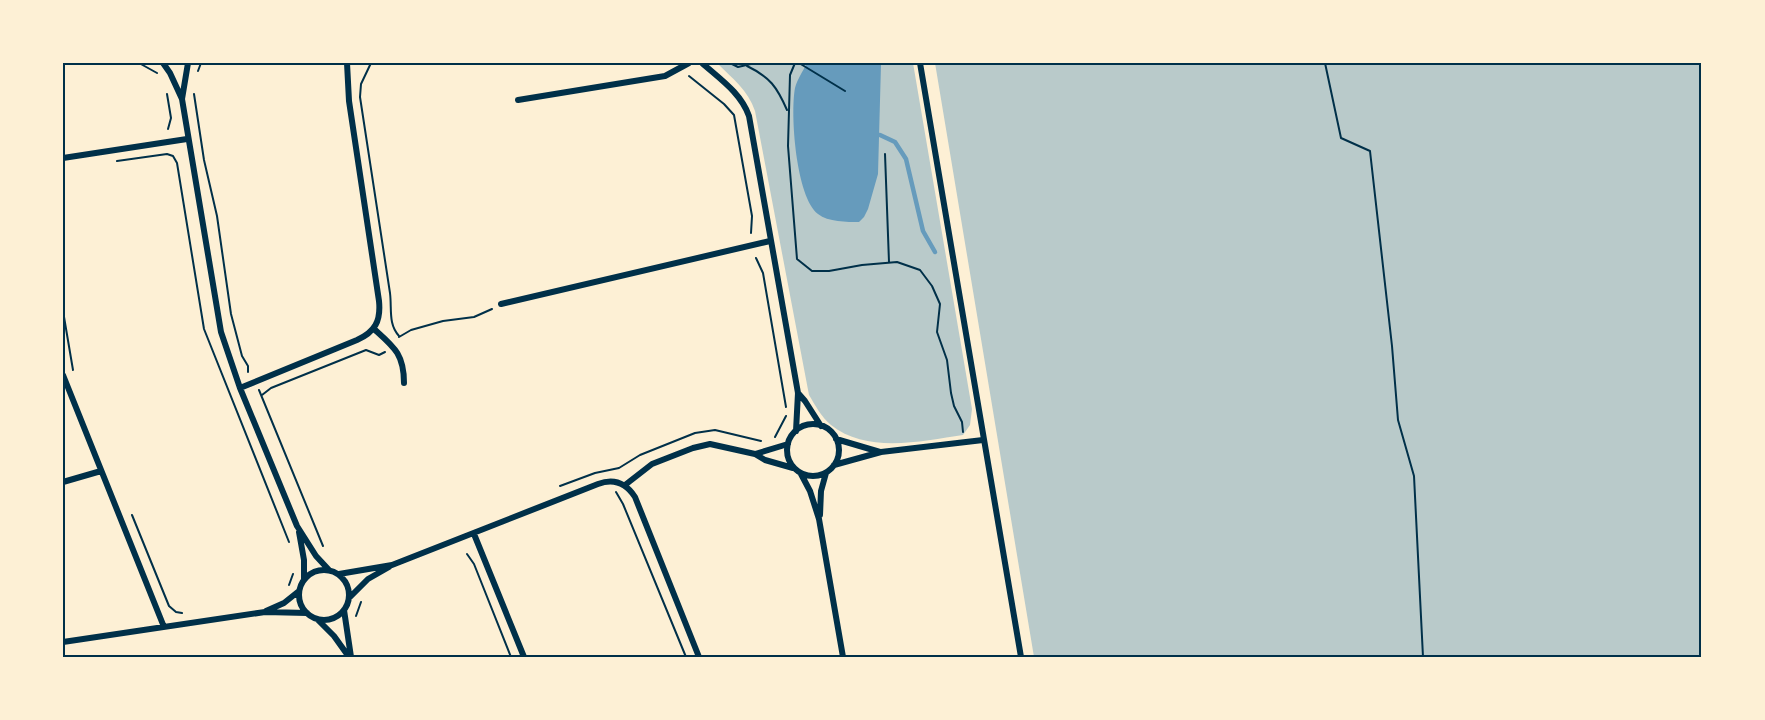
<svg xmlns="http://www.w3.org/2000/svg" width="1765" height="720" viewBox="0 0 1765 720" font-family="Lato,sans-serif">
<style>
.green{fill:#b9caca}
.water{fill:#669bbc}
.lines{fill:none;stroke-linecap:round;stroke-linejoin:round}
.stream{stroke:#669bbc;stroke-width:4.5}
.path{stroke:#003049;stroke-width:2}
.minor{stroke:#003049;stroke-width:6}
.neatline{fill:none;stroke:#003049;stroke-width:2}
</style>
<rect width="100%" height="100%" fill="#fdf0d5"/>
<path class="green" d="M717,63h196l59,346 -2,16 -7,10c-41,6 -96,19 -132,-10 -9,-7 -16,-20 -22,-30l-54,-284c-7,-21 -23,-33 -38,-48z
M935,63h767v594h-668z"/>
<path class="water" d="M807,63l74,1 -3,110 -10,35 -4,8 -5,5c-12,0 -31,0 -41,-8 -22,-17 -28,-100 -23,-126 2,-8 8,-17 12,-25z"/>
<g class="lines">
<path class="stream" d="M880,135l15,7 11,17 17,72 12,21"/>
<path class="path" d="M139,63l18,10
M371,63l-10,21 -1,13 30,196c2,16 -2,31 9,43
M730,63l8,4 17,-4
M795,63l-5,12 -2,71 9,113 15,12h17l33,-6 35,-3 23,8 12,16 8,18 -3,28 10,28 4,33 3,13 8,16 1,10
M799,63l46,28
M1325,63l16,75 29,13 22,195 6,74 16,56 9,181
M747,66c23,11 30,21 40,44
M198,71l3,-8
M689,76l35,28 10,11 18,101 -1,17
M167,94l4,24 -3,11
M194,94l10,66 13,56 14,98 11,42 6,10v6
M885,154l4,108
M117,161l50,-7 6,2 4,7 27,166 85,213
M756,258l7,15 23,134
M63,311l10,59
M399,337l12,-7 32,-9 31,-4 18,-8
M259,390l64,156
M262,395l9,-7 95,-38 13,5 6,-3
M775,437l11,-21
M560,486l35,-13 24,-5 21,-13 55,-22 20,-3 46,11
M616,492l7,12 63,153
M132,515l37,91 7,6 6,1
M467,554l7,10 37,93
M289,585l4,-11
M356,616l5,-14"/>
<path class="minor" d="M163,63l7,10 12,26 39,233 19,56 57,138 19,30 13,14
M702,63c18,16 39,30 47,53l49,277 -2,38
M920,63l101,594
M182,99l6,-36
M518,100l147,-24 24,-13
M63,158l124,-19
M501,304l269,-63
M374,329c20,18 30,25 30,54
M63,375l101,252
M240,388l117,-48c18,-8 24,-19 22,-39l-30,-200 -2,-38
M798,393l7,8 16,25
M787 450a26 26 0 1 1 52 0a26 26 0 1 1-52 0Z
M836,439l44,13
M755,454l33,-10
M834,465l47,-13 102,-12
M801,474l9,17 9,28 24,138
M63,482l38,-11
M625,485l27,-21 41,-16 17,-4 45,10 10,6 28,8
M820,515l1,-24 5,-18
M299,532l5,28v19
M474,534l50,123
M299 595a25 25 0 1 1 50 0a25 25 0 1 1-50 0Z
M339,574l53,-9 206,-81c16,-6 28,-1 37,13l64,160
M350,597l18,-18 21,-12
M344,610l7,47
M266,611l18,-8 15,-12
M317,619l17,17 15,21
M63,642l202,-30 42,1"/>
</g>
<rect width="1765" height="720" fill="none" stroke="#fdf0d5" stroke-width="129"/>
<rect x="64" y="64" width="1636" height="592" class="neatline"/>
</svg>
